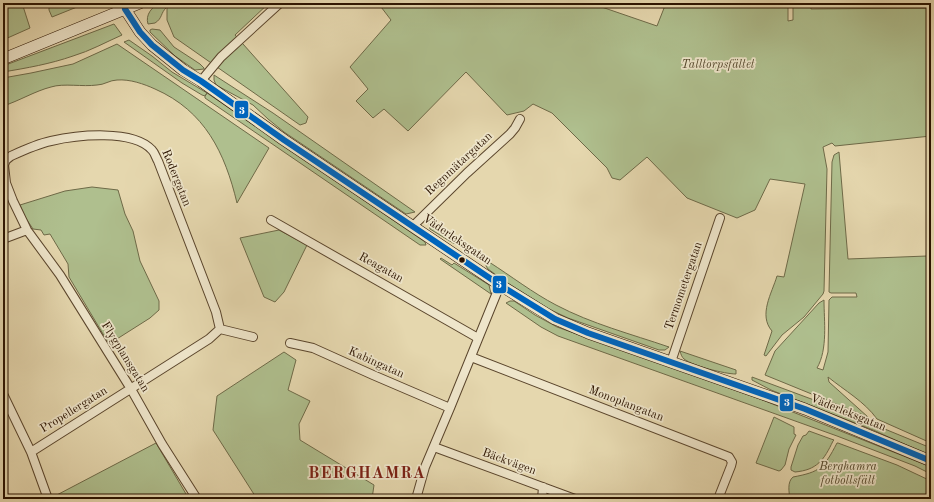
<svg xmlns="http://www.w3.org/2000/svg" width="934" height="502" viewBox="0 0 934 502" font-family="'Old Standard TT',serif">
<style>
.green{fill:#afbf8e;stroke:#6e6a48}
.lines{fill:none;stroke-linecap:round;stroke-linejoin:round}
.street-casing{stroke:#5a452c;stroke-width:10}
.secondary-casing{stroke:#2c1401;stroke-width:12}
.street{stroke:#eee5ca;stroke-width:8}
.secondary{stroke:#eee5ca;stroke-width:11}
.bus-1-casing{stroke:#eee5ca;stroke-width:9}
.bus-1{stroke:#0065bd;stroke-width:6}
.bus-dot{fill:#2c1401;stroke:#eee5ca;stroke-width:1.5}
.labels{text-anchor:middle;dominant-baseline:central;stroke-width:3.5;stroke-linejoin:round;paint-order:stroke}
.park-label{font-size:12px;font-style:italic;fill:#53472b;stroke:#eee5ca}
.street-label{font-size:12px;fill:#2c1401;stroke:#eee5ca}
.district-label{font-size:16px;font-weight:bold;letter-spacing:1px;fill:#7a1f14;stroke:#eee5ca}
.line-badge{stroke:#eee5ca;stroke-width:1.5}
.badge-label{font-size:11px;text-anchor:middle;font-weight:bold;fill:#fff}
</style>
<rect width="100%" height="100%" fill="#e5d7ae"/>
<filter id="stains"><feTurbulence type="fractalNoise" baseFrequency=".005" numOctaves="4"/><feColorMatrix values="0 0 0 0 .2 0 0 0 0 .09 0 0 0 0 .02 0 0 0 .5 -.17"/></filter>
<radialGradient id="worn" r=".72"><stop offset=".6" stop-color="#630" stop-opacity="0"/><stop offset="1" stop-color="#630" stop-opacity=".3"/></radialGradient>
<path class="green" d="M3,3h19l8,25 -27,12z
M49,3h38l-35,14 -3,-7z
M161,3h5l1,4c-7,6 -4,11 -12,16l-7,1c-3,-9 4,-18 13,-21z
M171,3h98l-34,32 73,82 -2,6 -6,2 -126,-88 -7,-17v-12z
M378,3h212l67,23 9,-23h122v18l5,-1v-17h18v6l120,-1v128l-96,10 -3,-3 -9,4 4,22 -3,122 -1,3 -19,23 -22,18 -16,21 -2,-1 8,-24c-14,-16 0,-38 5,-55l7,1 21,-93 -35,-5 -15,31 -18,8 -50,-20 -40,-41 -27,23 -8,-2 -5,-10 -55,-55 -19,-9 -9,7 -17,4 -41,-43 -58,59 -24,-22 -11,9 -17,-17 12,-12 -18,-22 41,-47z
M114,24l8,11c-16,7 -32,16 -49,21 -23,8 -46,12 -70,16v-6z
M152,29l8,1 14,17 26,17 4,4v1l-9,1 -20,-14 -25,-24v-2z
M129,40l23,16 20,16 35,21 -2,3 2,-3 218,149 1,3h-6l-215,-147v-2l-3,-1 -20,-12 -58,-41z
M117,44l152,104 -32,55c-12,-50 -32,-92 -82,-114 -11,-5 -25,-10 -38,-9 -7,0 -13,5 -20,5 -14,2 -34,-2 -46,2 -16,4 -32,14 -48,19v-28l28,-5 42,-9z
M214,75l59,38 142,99 -9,2 -122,-82 -16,-13 -15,-14 -37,-20 -2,-5z
M839,152l9,107 79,-3 4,11v176l-54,-24c-12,-17 -33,-29 -49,-42l1,5 39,35 -103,-42 10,-24 44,-48 5,-3c0,21 4,49 -7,68l6,2 5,-18 1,-52 3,-3h25l-1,-4h-25l-2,-1 3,-130 2,-7z
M92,187l26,3 7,24 8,17 7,30 19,40v9l-9,8 -41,26 -40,-67 -1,-13 -18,-30 -6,1 -3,-5 -8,-1 -8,-12 -5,-12 45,-14z
M428,220l33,22 -2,3 -6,-2 -23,-14z
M279,230l28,15 -23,47 -9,10 -11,-5 -24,-59z
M441,258l11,7 2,-2 35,22 2,9 -51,-35z
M489,262c22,14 44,31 67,43 36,19 75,29 113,42l-4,3h-6l-91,-32 -19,-9 -27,-17 -19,-12 -15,-11 -2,-3 1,-3z
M510,301h4l21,14 22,12 203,72 171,68v7l-16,-8 -78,-30 -279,-100 -17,-9 -35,-24z
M680,351l56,19v4c-11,0 -43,-8 -52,-15 -2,-2 -3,-4 -4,-8z
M284,352l12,8 -8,30 22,11 -11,23 1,16 74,45 -2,14h-115l-44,-69 4,-34z
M752,377l62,23 117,48v8l-58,-26 -102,-40 -19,-10z
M774,417l20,10v7l2,1 -7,14 -4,16 -4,5 -2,1 -23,-8z
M809,431l22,8 3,1 -1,1c-9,19 -16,29 -38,31l-4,-2v-3l7,-22 5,-9 3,-1z
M156,443l33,56h-136v-2z
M837,443h1l59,22 34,16v18h-141c-1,-7 -3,-17 3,-22 27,-5 31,-9 44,-34z"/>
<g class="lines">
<g class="street-casing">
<path id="street" d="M201,81l20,-24 59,-54
M271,220l207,118
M413,226l54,-53 43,-39 5,-6 5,-9
M3,239l24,-9
M220,329l33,8
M290,343l23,5 60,27 77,33
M471,357l258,100 3,5 -1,4 -13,33
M671,362l49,-144
M3,394l28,58 17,47
M434,447l141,52
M31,452l178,-113 11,-10
M197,499l-35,-55 -31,-55 -71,-114 -33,-45 -14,-29 -7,-18 -2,-18 2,-5 5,-4c13,-6 26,-12 40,-15 26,-6 82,-12 101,9 3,3 4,8 6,11l58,151 4,17
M416,499l9,-32 25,-59 50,-123
M542,499l1,-12"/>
</g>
<g class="secondary-casing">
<path id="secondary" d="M125,9l15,23 12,13 31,25 18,11 83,59 216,145 55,34 33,14 217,76 126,52
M3,59l137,-56"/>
</g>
<use href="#street" class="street"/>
<use href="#secondary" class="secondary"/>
<g class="bus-1-casing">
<path id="bus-1" d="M125,9l15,23 12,13 31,25 18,11 83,59 216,145 55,34 33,14 217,76 126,52"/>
</g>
<use href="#bus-1" class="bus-1"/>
</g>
<circle class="bus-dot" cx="462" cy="260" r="3.5"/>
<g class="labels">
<g class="park-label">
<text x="718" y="65">Talltorpsfältet</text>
<text x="848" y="467">Berghamra<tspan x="848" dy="14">fotbollsfält</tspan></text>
</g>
<g class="street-label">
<text transform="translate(459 164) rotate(-43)">Regnmätargatan</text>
<text transform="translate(176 178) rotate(68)">Rodergatan</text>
<text transform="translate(457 240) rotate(34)">Väderleksgatan</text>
<text transform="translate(381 268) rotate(29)">Reagatan</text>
<text transform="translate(684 286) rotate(-71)">Termometergatan</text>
<text transform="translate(125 357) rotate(58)">Flygplansgatan</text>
<text transform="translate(376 363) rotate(24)">Kabingatan</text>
<text transform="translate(626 404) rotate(21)">Monoplangatan</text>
<text transform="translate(74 410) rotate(-32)">Propellergatan</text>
<text transform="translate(848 413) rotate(22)">Väderleksgatan</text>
<text transform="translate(509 462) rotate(20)">Bäckvägen</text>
</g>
<g class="district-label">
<text x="367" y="474">BERGHAMRA</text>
</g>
</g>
<g class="line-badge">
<rect x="234" y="100" width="15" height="19" rx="4" fill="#0065bd"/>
<rect x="492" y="275" width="15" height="19" rx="4" fill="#0065bd"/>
<rect x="779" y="393" width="15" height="19" rx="4" fill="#0065bd"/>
</g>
<g class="badge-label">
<text x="242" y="114">3</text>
<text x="499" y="288">3</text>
<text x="787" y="406">3</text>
</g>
<rect width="934" height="502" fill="none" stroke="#e5d7ae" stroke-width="16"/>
<rect x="4" y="4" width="926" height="494" fill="none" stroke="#2c1401" stroke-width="2"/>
<rect x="8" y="8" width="918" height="486" fill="none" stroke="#2c1401"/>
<rect width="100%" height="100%" filter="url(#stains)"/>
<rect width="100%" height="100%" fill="url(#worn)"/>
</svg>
